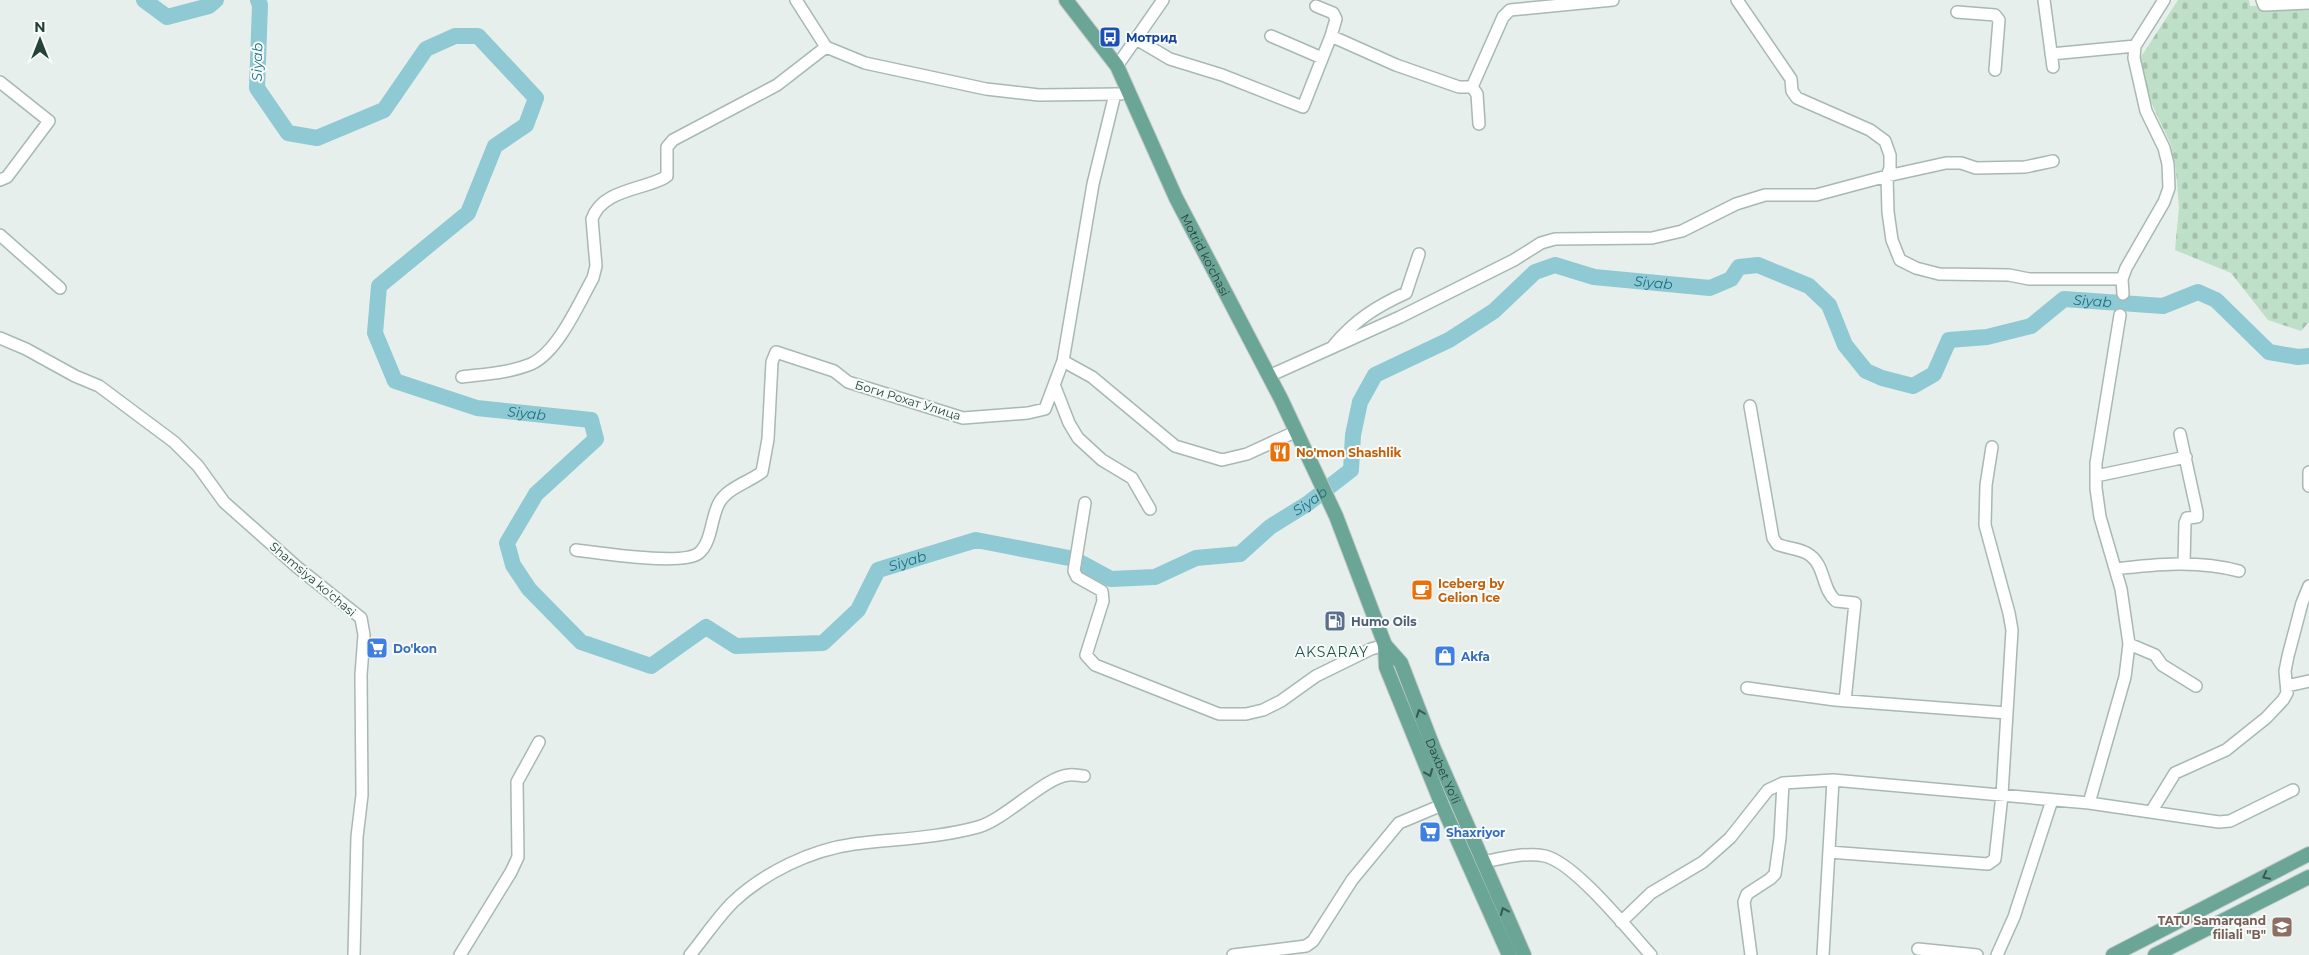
<svg xmlns="http://www.w3.org/2000/svg" width="2309" height="955" viewBox="0 0 2309 955" font-family="Montserrat,sans-serif">
<style>
.cemetery{fill:url(#cemetery-stones)}
.lines{fill:none;stroke-linecap:round;stroke-linejoin:round}
.river{stroke:#8ec9d4;stroke-width:16}
.minor-casing{stroke:#a8b8b2;stroke-width:14}
.major-casing{stroke:#c2cac8;stroke-width:16}
.minor{stroke:#fff;stroke-width:11}
.major{stroke:#6aa596;stroke-width:14}
.oneway{stroke:#365b51}
.labels{text-anchor:middle;dominant-baseline:central;stroke-width:4;stroke-linejoin:round;paint-order:stroke}
.transit-label{font-size:12px;font-weight:bold;fill:#164399;stroke:#f7fbf9;text-anchor:start}
.street-label{font-size:12px;fill:#24423a;stroke:#f7fbf9}
.food-label{font-size:12px;font-weight:bold;fill:#c56008;stroke:#f7fbf9;text-anchor:start}
.service-label{font-size:12px;font-weight:bold;fill:#4e5e75;stroke:#f7fbf9;text-anchor:start}
.shop-label{font-size:12px;font-weight:bold;fill:#366cbe;stroke:#f7fbf9;text-anchor:start}
.education-label{font-size:12px;font-weight:bold;fill:#785e54;stroke:#f7fbf9;text-anchor:end}
.water-label{font-size:14px;font-style:italic;fill:#1c6f80;stroke:#f7fbf9}
.neighbourhood-label{font-size:14px;letter-spacing:1px;fill:#1f5548;stroke:#f7fbf9}
</style>
<defs>
<pattern id="cemetery-stones" width="16" height="16" patternUnits="userSpaceOnUse" patternTransform="scale(1.25)"><rect width="16" height="16" fill="#bfe0c8"/><path d="M2 7V4a2 2 0 0 1 4 0v3zM10 15v-3a2 2 0 0 1 4 0v3z" fill="#a4c1ad"/></pattern>
</defs>
<rect width="100%" height="100%" fill="#e6efeb"/>
<path class="cemetery" d="M2178,0h71l1,6 59,-2v318l-8,9 -33,-11 -37,-47 -56,-23 4,-43 -3,-36 -5,-26 -22,-47 -10,-38z"/>
<g class="lines">
<g class="river">
<path d="M144,0l23,17 42,-11 7,-6"/>
<path id="s1" d="M258,0l2,5 -3,83 31,45 29,5 67,-28 42,-61 29,-13h23l58,62 -10,27 -31,21 -27,67 -89,73 -4,47 20,48 82,27 114,12 5,19 -60,55 -29,49 6,22 16,24 52,53 70,24 55,-39 30,19 87,-3 35,-33 20,-40 98,-30 98,19 37,20 44,-2 41,-19 44,-4 30,-27 37,-23 44,-34 2,-35 7,-33 15,-27 74,-35 45,-29 41,-39 20,-7 39,12 116,11 21,-9 8,-12 19,-2 51,21 20,19 16,40 21,26 16,7 31,8 21,-12 15,-34 38,-3 44,-11 33,-27 99,7 35,-14 18,8 53,52 29,5 11,-1"/>
</g>
<g class="minor-casing">
<path id="minor" d="M796,0l30,47 39,16 121,26 53,6 82,-1
M1737,0l54,79 1,12 5,7 73,32 15,11 5,14v13l-3,8 1,36 4,28 8,20 16,8 23,6 70,1 20,4h93
M2044,0l9,67
M2262,0l2,5 45,-2
M1316,6l17,7 3,6 -5,17
M1957,12l38,3 4,5 -4,50
M1271,36l51,22
M1136,39l34,20 52,16 81,32 28,-71 65,29 63,22h13l31,-70 7,-7 103,-10
M2051,54l84,-8
M1117,66l46,-66
M0,82l49,39 -42,56 -7,3
M1472,87l5,7 2,30
M0,235l60,53
M2123,294l-1,-15 4,-11 38,-66 5,-14 -1,-24 -4,-16 -18,-37 -12,-53 1,-12 29,-46
M0,338l26,11 49,27 24,10 75,56 24,24 26,36 73,65 64,51 3,17 -3,40 1,120 -5,42 -3,118
M1334,345c21,-25 43,-39 72,-52l13,-39
M1063,361l29,16 83,69 47,14 25,-6 50,-23
M1269,376l131,-59 114,-57 27,-17 14,-4 97,-1 30,-7 54,-27 29,-9h51l71,-19 59,-13h15l15,5 49,-1 28,-6
M462,377c23,-3 47,-4 69,-13 27,-12 48,-61 62,-86l3,-12 -4,-47c10,-29 49,-29 72,-41l3,-2v-29l6,-7 104,-55 49,-38
M1055,387l14,36 9,15 24,22 30,18 18,31
M1750,406l23,132 4,6c10,5 25,4 34,12 14,11 11,33 25,45l19,2 -10,98
M2180,434l17,78v5l-10,1 -2,5 -1,41
M2309,472v14
M2096,476l90,-19
M1085,503l-11,68 3,6 25,14 1,10 -17,54 9,10 124,49h27l17,-4 18,-9 35,-25 55,-27 14,-4
M576,550c23,3 107,16 123,3 13,-11 12,-36 20,-50 8,-15 30,-21 43,-31l6,-33 4,-77 4,-10 58,19 14,11 115,36 65,-5 17,-4 18,-48 30,-177 22,-90
M2115,569c42,-5 83,-9 124,2
M2129,644l26,11 7,10 34,21
M2287,686l22,-5
M1747,688l88,12 172,13
M2089,803l36,-126 4,-33 -8,-55 -21,-72 -4,-29v-25l24,-148
M2151,812l24,-39 51,-23 40,-32 17,-18 4,-7 -2,-22 3,-15 14,-53 7,-17
M1829,852l159,12 7,-5 7,-64 10,-165 -3,-17 -24,-88 1,-40 6,-38
M1484,862c18,-4 42,-10 61,-6 30,7 84,75 106,99
M1621,922l30,-29 52,-31 27,-24 38,-48 15,-7
M1918,949l59,6
M460,955l51,-83 7,-15 -1,-75 22,-40
M690,955c14,-17 27,-37 43,-53 32,-30 78,-52 121,-58 41,-5 84,-6 124,-17 28,-8 68,-51 91,-52 5,-1 11,1 15,1
M1233,955l73,-9 7,-5 39,-61 47,-57 43,-18
M1751,955l-7,-53 3,-8 23,-15 5,-5 5,-36 3,-55 50,-3
M1823,955l10,-175 256,23 130,19 11,-1 63,-31
M1997,955l17,-38 38,-117"/>
</g>
<g class="major-casing">
<g id="major">
<path id="s2" d="M1066,0l51,66 59,132 105,201 55,117 49,129 1,22 56,138 67,150"/>
<path id="s3" d="M1385,645l16,18 33,86 90,206"/>
<path d="M2113,955l196,-101"/>
<path d="M2155,955l154,-78"/>
</g>
</g>
<use href="#minor" class="minor"/>
<use href="#major" class="major"/>
</g>
<defs><path id="oneway-chevron" d="M-2-3.5L2.5 0L-2 3.5" fill="none" stroke-width="1.6" stroke-linecap="round" stroke-linejoin="round" transform="scale(1.25)"/></defs>
<g class="oneway">
<use href="#oneway-chevron" transform="translate(1420 713) rotate(-111)"/>
<use href="#oneway-chevron" transform="translate(1429 773) rotate(68)"/>
<use href="#oneway-chevron" transform="translate(2266 876) rotate(153)"/>
<use href="#oneway-chevron" transform="translate(1504 911) rotate(-113)"/>
</g>
<defs>
<g id="bus-square" transform="scale(1.125)"><rect x="-9" y="-9" width="18" height="18" rx="4" fill="#1a4fb4" stroke="#f7fbf9"/><path d="M-5-6H5V4H4V6H2V4H-2V6H-4V4H-5ZM-3.5-4V0h7V-4ZM-3.5 1.2v1.5H-2V1.2ZM2 1.2v1.5H3.5V1.2Z" fill="#fff"/></g>
<g id="restaurant-square" transform="scale(1.125)"><rect x="-9" y="-9" width="18" height="18" rx="4" fill="#e8710a" stroke="#f7fbf9"/><path d="M-5-6h1v4h1v-4h1v4h1v-4h1v5L-1.5 .5V6h-2V.5L-5-1ZM5-6V6H3V1.5H1.5Q1.5-4 5-6Z" fill="#fff"/></g>
<g id="cafe-square" transform="scale(1.125)"><rect x="-9" y="-9" width="18" height="18" rx="4" fill="#e8710a" stroke="#f7fbf9"/><path d="M-5.5-4.5H6V0H3Q3 3.5 0 3.5H-2.5Q-5.5 3.5-5.5 0ZM3-3.2v2h1.7v-2ZM-6 4.5H4V6H-6Z" fill="#fff"/></g>
<g id="fuel-square" transform="scale(1.125)"><rect x="-9" y="-9" width="18" height="18" rx="4" fill="#5c6f8a" stroke="#f7fbf9"/><path d="M-5.5-6h7V0h2V4h1.3V-2.5L3-4.5l.8-.8L6-3V5H2.5V1h-1V6h-7ZM-4.2-4.7v3.2H.2V-4.7Z" fill="#fff"/></g>
<g id="supermarket-square" transform="scale(1.125)"><rect x="-9" y="-9" width="18" height="18" rx="4" fill="#3f7fe0" stroke="#f7fbf9"/><path d="M-6-5.5h2.5l.6 2H6L4.5 2H-2.5L-4.4-4H-6ZM-1.5 3.2a1.3 1.3 0 1 0 .1 0ZM3 3.2a1.3 1.3 0 1 0 .1 0Z" fill="#fff"/></g>
<g id="shop-square" transform="scale(1.125)"><rect x="-9" y="-9" width="18" height="18" rx="4" fill="#3f7fe0" stroke="#f7fbf9"/><path d="M-5-2.5h2.3a2.7 3.5 0 0 1 5.4 0H5L5.5 6h-11ZM-1.5-2.5h3a1.5 2.3 0 0 0-3 0Z" fill="#fff"/></g>
<g id="university-square" transform="scale(1.125)"><rect x="-9" y="-9" width="18" height="18" rx="4" fill="#8d6e63" stroke="#f7fbf9"/><path d="M0-5L7-2L0 1L-7-2ZM-4 1L0 2.5L4 1V4Q0 6-4 4Z" fill="#fff"/></g>
</defs>
<g fill-rule="evenodd">
<use href="#bus-square" x="1110" y="37"/>
<use href="#restaurant-square" x="1280" y="452"/>
<use href="#cafe-square" x="1422" y="590"/>
<use href="#fuel-square" x="1335" y="621"/>
<use href="#supermarket-square" x="377" y="648"/>
<use href="#shop-square" x="1445" y="656"/>
<use href="#supermarket-square" x="1430" y="832"/>
<use href="#university-square" x="2282" y="927"/>
</g>
<g class="labels">
<g class="transit-label">
<text x="1126" y="37">Мотрид</text>
</g>
<g class="street-label">
<text stroke="none"><textPath href="#s2" startOffset="292">Motrid ko'chasi</textPath></text>
<text transform="translate(908 400) rotate(17)">Боги Рохат Улица</text>
<text transform="translate(313 579) rotate(40)">Shamsiya ko'chasi</text>
<text stroke="none"><textPath href="#s3" startOffset="140">Daxbet Yo'li</textPath></text>
</g>
<g class="food-label">
<text x="1296" y="452">No'mon Shashlik</text>
<text x="1438" y="583">Iceberg by<tspan x="1438" dy="14">Gelion Ice</tspan></text>
</g>
<g class="service-label">
<text x="1351" y="621">Humo Oils</text>
</g>
<g class="shop-label">
<text x="393" y="648">Do'kon</text>
<text x="1461" y="656">Akfa</text>
<text x="1446" y="832">Shaxriyor</text>
</g>
<g class="education-label">
<text x="2266" y="920">TATU Samarqand<tspan x="2266" dy="14">filiali "B"</tspan></text>
</g>
<g class="water-label">
<text transform="translate(257 62) rotate(-89)">Siyab</text>
<text stroke="none"><textPath href="#s1" startOffset="2584">Siyab</textPath></text>
<text stroke="none"><textPath href="#s1" startOffset="3122">Siyab</textPath></text>
<text stroke="none"><textPath href="#s1" startOffset="948">Siyab</textPath></text>
<text stroke="none"><textPath href="#s1" startOffset="2119">Siyab</textPath></text>
<text stroke="none"><textPath href="#s1" startOffset="1684">Siyab</textPath></text>
</g>
<g class="neighbourhood-label">
<text x="1332" y="652">AKSARAY</text>
</g>
</g>
<g transform="translate(40 40)" stroke="#f7fbf9" stroke-width="4" paint-order="stroke">
<path d="M0-4L9 19L0 12L-9 19Z" fill="#24423a"/>
<text y="-8" font-size="14" font-weight="bold" text-anchor="middle" fill="#24423a">N</text>
</g>
</svg>
